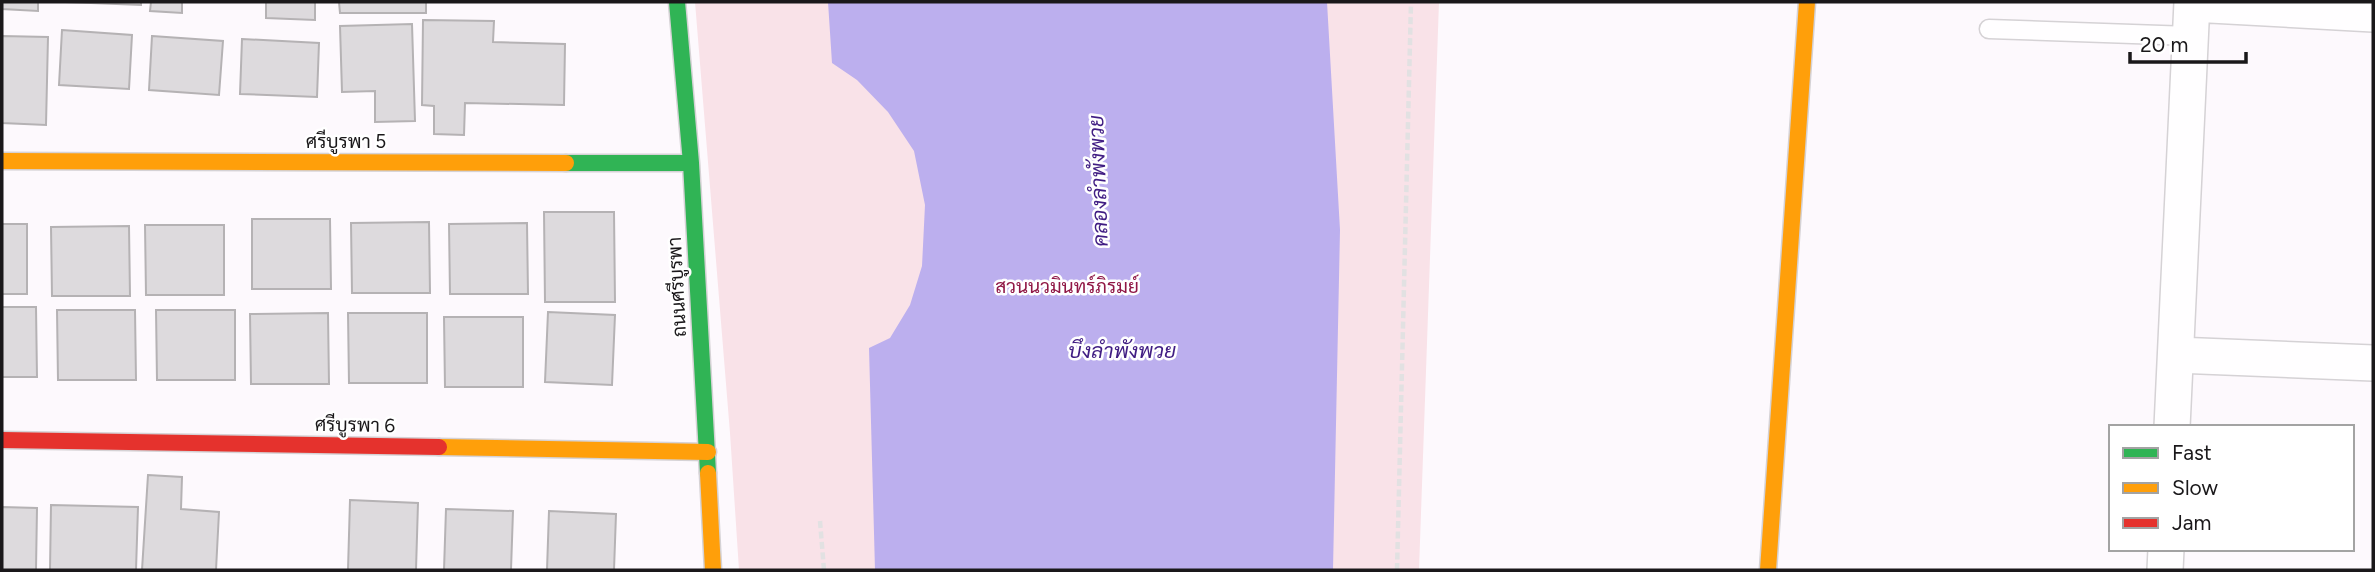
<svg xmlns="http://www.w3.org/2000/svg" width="2375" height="572" viewBox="0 0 2375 572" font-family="Figtree,Sarabun,sans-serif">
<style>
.green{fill:#f9e2e8}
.water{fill:#bcafee}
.building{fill:#dddadd;stroke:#b5b2b4;stroke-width:2}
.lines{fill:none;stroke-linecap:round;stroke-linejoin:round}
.lane-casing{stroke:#d5d2d5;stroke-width:21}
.street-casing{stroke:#d5d2d5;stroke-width:38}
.fast-casing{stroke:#d5d2d5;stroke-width:19}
.slow-casing{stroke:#d5d2d5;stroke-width:19}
.jam-casing{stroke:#d5d2d5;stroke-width:19}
.path{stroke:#e2e1e2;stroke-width:4.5;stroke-dasharray:7 3.5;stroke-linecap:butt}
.lane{stroke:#fffeff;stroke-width:18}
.street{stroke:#fffeff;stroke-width:35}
.fast{stroke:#30b455;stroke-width:16}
.slow{stroke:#ff9f0a;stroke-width:16}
.jam{stroke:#e5322d;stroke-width:16}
.labels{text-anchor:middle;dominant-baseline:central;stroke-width:5;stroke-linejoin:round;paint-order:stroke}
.street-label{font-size:19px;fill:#1a181a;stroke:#fff}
.park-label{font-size:19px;fill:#901746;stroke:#fff}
.water-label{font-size:21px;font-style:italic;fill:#401d83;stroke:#fff}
</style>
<rect width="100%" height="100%" fill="#fdf9fd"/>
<path class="green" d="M695,2h744l-20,568h-680l-9,-137z"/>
<path class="water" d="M828,2h499l13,228 -7,340h-458l-6,-222 21,-10 20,-33 12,-39 3,-61 -11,-54 -26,-39 -31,-32 -25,-17z"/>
<path class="building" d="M2,2h36v9l-36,-2z
M65,2h76v3z
M151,2h31v11l-32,-2z
M266,2h49v18l-49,-2z
M339,2h87v11h-86z
M423,20l71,1 -1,21 72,2 -1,61 -99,-2 -1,32 -30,-1v-28l-12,-1z
M412,24l3,97 -40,1v-31l-33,1 -2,-66z
M62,30l70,5 -3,54 -70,-4z
M2,36l46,1 -2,88 -44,-2z
M152,36l71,5 -4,54 -70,-5z
M242,39l77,4 -2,54 -77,-3z
M544,212h70l1,90h-70z
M252,219h78l1,70h-79z
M429,222l1,71h-78l-1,-70z
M527,223l1,71h-78l-1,-70z
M2,224h25v70h-25z
M145,225h79v70h-78z
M129,226l1,70h-78l-1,-69z
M2,307h34l1,70h-35z
M57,310h78l1,70h-78z
M156,310h79v70h-78z
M548,312l67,3 -3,70 -67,-3z
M328,313l1,71h-78l-1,-70z
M348,313h79v70h-78z
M444,317h79v70h-78z
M148,475l34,2 -1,32 38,3 -3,58h-74z
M350,500l68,3 -2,67h-68z
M51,505l87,2 -2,63h-86z
M2,507l35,1 -1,62h-34z
M446,509l67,2 -2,59h-67z
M549,511l67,3 -2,56h-67z"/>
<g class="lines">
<g class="lane-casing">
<path id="lane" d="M1989,29l201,7"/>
</g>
<g class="street-casing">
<path id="street" d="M2192,4l181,10
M2176,355l197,8
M2172,427l20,-425
M2165,570l1,-21"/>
</g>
<g class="fast-casing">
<path id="fast" d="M677,2l14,161 17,310
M566,163h125"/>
</g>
<g class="slow-casing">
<path id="slow" d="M2,161l564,2
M439,447l269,5
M708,473l5,97
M1768,570l39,-568"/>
</g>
<g class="jam-casing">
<path id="jam" d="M2,440l437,7"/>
</g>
<path class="path" d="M820,521l4,49
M1397,570l14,-568"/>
<use href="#lane" class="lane"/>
<use href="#street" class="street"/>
<use href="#fast" class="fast"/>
<use href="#slow" class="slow"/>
<use href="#jam" class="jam"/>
</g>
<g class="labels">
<g class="street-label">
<text x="346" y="141">ศรีบูรพา 5</text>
<text transform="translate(677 287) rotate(-93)">ถนนศรีบูรพา</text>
<text transform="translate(355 425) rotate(1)">ศรีบูรพา 6</text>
</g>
<g class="park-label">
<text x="1067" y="286">สวนนวมินทร์ภิรมย์</text>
</g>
<g class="water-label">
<text transform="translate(1098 181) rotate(-92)">คลองลำพังพวย</text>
<text x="1122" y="350">บึงลำพังพวย</text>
</g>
</g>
<rect width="2375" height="572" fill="none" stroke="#1a181a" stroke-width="7"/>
<rect x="2109" y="425" width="245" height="126" fill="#ffffff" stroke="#a3a3a3" stroke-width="2"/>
<rect x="2123" y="448" width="35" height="10" fill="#30b455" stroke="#a3a3a3" stroke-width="2"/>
<text x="2172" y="460" font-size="21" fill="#1a181a">Fast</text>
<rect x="2123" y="483" width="35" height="10" fill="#ff9f0a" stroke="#a3a3a3" stroke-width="2"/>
<text x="2172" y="495" font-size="21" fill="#1a181a">Slow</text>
<rect x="2123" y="518" width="35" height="10" fill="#e5322d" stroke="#a3a3a3" stroke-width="2"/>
<text x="2172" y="530" font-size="21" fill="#1a181a">Jam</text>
<path d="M2130 52v10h116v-10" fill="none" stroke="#1a181a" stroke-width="3.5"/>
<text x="2140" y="52" font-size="21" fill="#1a181a" stroke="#ffffff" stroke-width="5" paint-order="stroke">20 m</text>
</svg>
